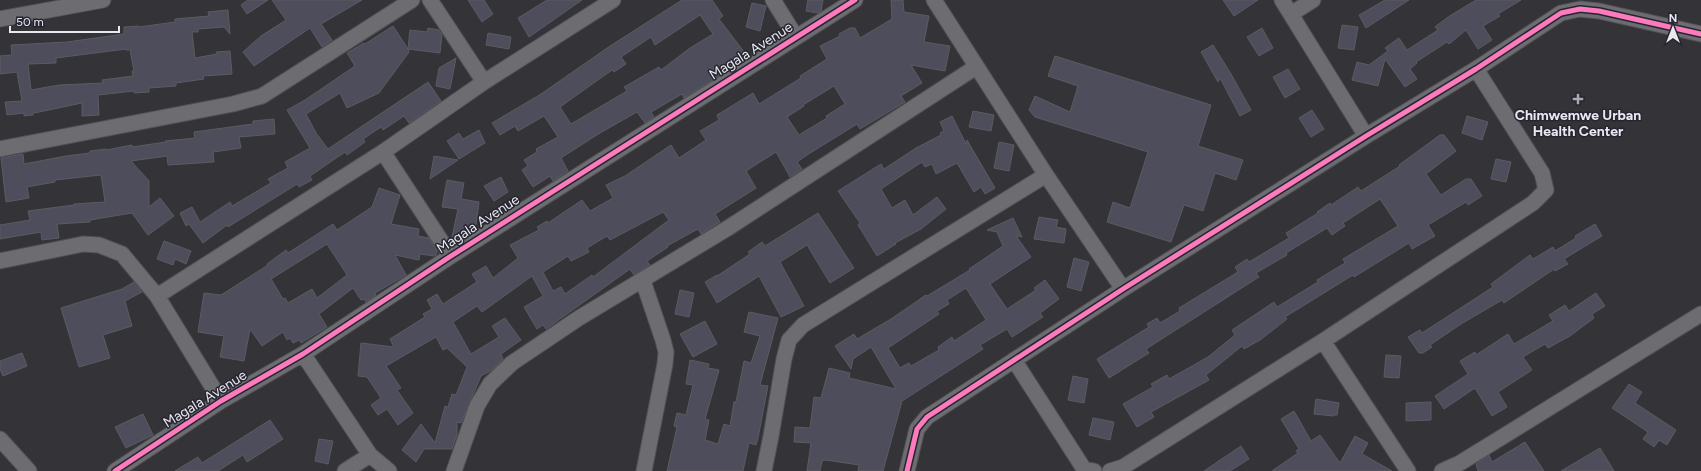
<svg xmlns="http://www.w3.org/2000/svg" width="1701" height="471" viewBox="0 0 1701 471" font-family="Figtree,sans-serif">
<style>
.building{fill:#4e4d5c;stroke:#5c5b61;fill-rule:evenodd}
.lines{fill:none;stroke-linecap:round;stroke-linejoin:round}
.minor-casing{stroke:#515156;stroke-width:17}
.minor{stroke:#6c6c71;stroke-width:15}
.cycleway-casing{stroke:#262631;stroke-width:8}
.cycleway{stroke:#fd7abc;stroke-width:5}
.poi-dot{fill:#a9a9b0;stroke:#262631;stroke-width:1.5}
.labels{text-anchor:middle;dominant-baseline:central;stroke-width:3;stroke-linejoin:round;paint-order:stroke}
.street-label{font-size:14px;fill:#e9e8f0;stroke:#262631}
.poi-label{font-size:14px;font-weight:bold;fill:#e9e8f0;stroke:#262631}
</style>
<rect width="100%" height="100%" fill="#333338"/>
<path class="building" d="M248,0h20l-21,14 -6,-9z
M272,0h90l-41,24 11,16 -10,7 -12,-19 -56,38 -11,-14 18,-16 25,-16z
M468,0h16l9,14 -11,8z
M547,0h35l-53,37 -11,-19z
M682,0h30l11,16 -4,3 29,38 -64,41 -2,-4 -31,18 3,5 -9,6 -8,-11 -37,21 -39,25 7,13 -15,10 -3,-5 -17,11 -11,-17 6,-4 -4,-6 13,-8 -1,-3 22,-12 -14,-21 -26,15 -3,-5 -15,9 -8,-12 49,-29 69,-48zM700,15l13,19 -23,14 -29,22 -2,-3 -35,20 3,4 -56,33 -11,-17 52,-37 2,2 12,-8 -5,-7 30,-20 4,8z
M808,0h15l-2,11 -3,2 -12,-2z
M891,0h12l1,12 25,4 -5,26 26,4 -5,25 -34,-6 11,18 -21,13 4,6 -45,27 -3,-5 -50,31 -10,7 5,7 -12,8 -14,-25 -30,19 10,17 -41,26 5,8 -19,12 -3,-5 -31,17 1,1 -21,14 3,4 -16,10 -4,-6 -84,60 -3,-4 -6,4 -13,-22 19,-11 -11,-20 -50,36 -5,-6 -24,16 18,32 28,-17 -7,-11 13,-8 16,22 -20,14 2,5 -11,11 -11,6 -20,47 -4,-1v13l-5,14h-28l-8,13 -14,-12 19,-26 14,19 10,-37 3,1 4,-13 4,1 11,-28 -20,-19 -4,2 -7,-13 -50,29 15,22 -4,2 16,23 -15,12 -11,-16 -9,6 -7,-10 10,-7 -14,-21 -9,-1 3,-33 33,4 -4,-8 35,-22 -2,-3 9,-5 -5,-9 10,-6 6,10 34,-22 -5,-8 14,-8 7,12 25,-20 -8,-13 29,-15 -2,-3 10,-6 1,2 34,-23 8,11 23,-13 -7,-13 19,-9 46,-31 8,13 27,-18 -6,-9 19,-11 -2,-5 36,-22 6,11 42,-26 -1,-2 27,-17 -7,-13 20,-10 -1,-2 11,-6h5l5,10 32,-19zM834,86l11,18 -19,12 1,2 -28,17 -12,-18 17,-11 -1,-1zM663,212l6,8 -76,57 -1,-2 -27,19 -4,-7 -8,4 -10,-19 25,-16 3,5 18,-9 -2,-4 20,-12 3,4z
M1223,0h35l-24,16z
M1385,0h24l-43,28 -7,-13z
M1476,0h45l-23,14 2,2 -17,10 9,14 -14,9 -12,-19 -17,14 -2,-2 -31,20 1,1 -7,6 7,10 -12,8 -20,-28 -7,27 -26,-6 5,-18 12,3 19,-14 -3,-3 14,-10 8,12 31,-20 -3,-3 13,-10z
M752,3l14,3 -6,25 -14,-4z
M228,10l2,24 -6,-7 -26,2v3h-6l3,26 22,-4 -1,-2 14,-1 2,23 -29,2 1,3 -28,4v3l-27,2v4l-15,1v-2l-36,4 1,20 -17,1v-13l-43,9 -6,1v2l-9,1v-3l-17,2 -2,-13 17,-1 -5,-29 -17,2v-18l12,-1 -1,-10 56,-3 57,-8v-7l15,-1v1l36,-5v-3l34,-3 -1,-4zM126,49v1h4l4,21h-2l1,5 -31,4 1,3 -44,2 -28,5 -3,-26 28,-1v-5z
M1342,25l16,2 -4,23 -16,-2z
M393,26l15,23 2,-19 17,2 1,-4 11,2 3,5 -2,18 -32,-4 1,3 -30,41 -32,15 -7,-15 -34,21 10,19 12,16 100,-67 13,19 -32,22 -5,-7 -21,14 -2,-3 -18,12 2,3 -18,13 -2,-3 -35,24 2,4 -13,7 -2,-3 -69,43 -1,-2 -24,18 -14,-19 -3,2 -6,-13 12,-6 8,15 30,-20 2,4 39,-23 -3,-4 20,-11 -3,-6 25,-14 -23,-38 18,-10 50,-34 -8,-13 17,-10 1,1z
M1262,28l11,20 -14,8 -12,-19z
M488,33l23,4 -2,12 -23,-4z
M1213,45l18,29 20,36 -11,6 -20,-38 -2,4 -17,-30z
M1055,56l156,49 -13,41 45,14 -7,20 -21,-7 -12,38 -19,-6 -13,37 -64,-20 6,-20 17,6 18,-56 -113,-35 -6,-7 6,-14 35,16 8,-26 -30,-10z
M456,58l-6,31 -14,-3 3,-18z
M1288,69l12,20 -15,9 -12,-21z
M1312,110l12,19 -13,8 -12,-19z
M973,111l21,4 -3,16 -22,-4z
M952,116l14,28 1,-4 28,48 -10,6 -4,-7 -7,5 -17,-29 -21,11 -4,-10 -7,3 -3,-5 -41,27 11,19 13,-8 8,15 24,-18 9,12 -25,20 -26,14 1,1 -19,12 -19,-31 2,-2 -22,-32 43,-27 3,5 32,-21 25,-13 -1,-2 4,-2 -4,-9z
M1467,116l21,6 -6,18 -20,-7z
M274,119l1,15 -36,3 2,11 -28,4 1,10 -46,3 -1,-9 -36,5 18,20v26l11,-9 14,18 -26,19 -16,-22 -42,7v2l-33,2 2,14 -17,2 -1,-8 -41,7v-14l30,-5 -2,-9 46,-6v-1l31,-2 -4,-27 -46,5v2l-28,5 2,11 -23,4 -5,-44 22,-4 1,10 42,-8 24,-3v-2l16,-2v1l26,-5v2l34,-5 -1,-1 30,-3 -1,-6 59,-8v-3z
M479,130l6,13 -26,16 -12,-18 12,-8 4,6z
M1440,135h4l12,16 -30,23 15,21 25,-16h5l11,17 -14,9 -2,-3 -38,23 7,11 -23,13 -3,-6 -55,34 -1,-2 -68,42 2,2 -27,21 -16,9 -2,-3 -36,29 3,5 -58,32 3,5 -17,10 -14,-23 30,-17 -2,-3 16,-9 2,4 39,-22 27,-22 -3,-5 42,-28 3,5 41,-25 -1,-2 28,-17 -2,-4 55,-33 -18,-27 -37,24 2,3 -13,9 -5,-7 -41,25 1,2 -31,18 3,4 -113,72 3,4 -40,25 -12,-19 52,-32 -2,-3 10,-6 3,5 20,-12 -1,-3 59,-36 -3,-5 12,-8 2,3 40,-24 -3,-5 32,-20 -1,-1 13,-9 1,2 27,-18 3,4 39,-25 -1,-1z
M999,142l15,3 -5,26 -15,-3z
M434,156l24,4 -28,19z
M1496,159l15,3 -5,20 -15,-3z
M501,177l7,15 -14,9 -10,-15z
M447,180l17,3 -3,16 18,3 -3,23 -2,-1 -3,9 -11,7 -8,-3 6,-28 -16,-2z
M379,188l21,7 -9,29 28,5 -1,7 11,2 8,13 -1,4 -2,1 -14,-2 -1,6 -24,-5 11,20 -31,18 1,2 -10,7 -2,-3 -3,1 -8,-12 -34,26 8,13 -26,16 -2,-3 -6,3 -3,-5 -3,2 -4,-8 -21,14 -12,-17 -6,32 -24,-4 4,-21 -26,-4 6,-39 17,2 47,-30 -1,-1 19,-14 2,3 45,-29 4,6 35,-23zM327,244l20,31 -30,23 -5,-9 -24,14 -3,-5 -2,1 -12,-20z
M818,213l36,55 -24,15 -23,-38 -27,17 24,44 -23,11 -22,-41 -42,27 -12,-21 12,-7v1l33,-22 -2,-2 14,-10 3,4z
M1039,217l19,3 -2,7 10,2 -2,14 -30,-4z
M1013,218l9,19 -6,-1 15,21 -41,27 17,25 29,-19 -2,-2 11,-8 14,19 -19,14 3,4 -31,20 -5,-8 -27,16 3,4 -81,52 -19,70h-25l1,-6 -33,-5 -4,1 -2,10h-13l4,-28 -17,-1 1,-15 15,1 4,-31 7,1 8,-30 21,5 -1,5 47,11 -25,-42 -18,12 -2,10 -16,-23 19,-12 3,5 34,-20 35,-24 1,1 43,-26 -1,-1 34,-23 -6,-14 -10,-2zM966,288l20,32 -32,21 -2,-4 -14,10 1,3 -28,16 -2,-3 -9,5 -12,-20 51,-34 -2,-3 12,-7 -2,-4z
M1595,224l7,12 -38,23 4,5 -13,7 -1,-2 -50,34 -2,-3 -41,24 -31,21 2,2 -9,6h-4l-11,-16 12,-7 2,3 71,-46 -2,-3 39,-29 3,4 20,-12 2,4 21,-13 -1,-2z
M164,241l27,10 -5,13 -11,-5 -2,6 -16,-6z
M1074,258l15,4 -8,29 -14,-4z
M134,282l8,10 -17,9 7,25 -29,9 7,23 -31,9 -18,-59 61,-19z
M680,290l14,3 -5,24 -14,-3z
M1596,293l9,13 -13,8 2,4 -24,18 -22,12 -3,-4 -22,13 9,13 -34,22 9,15 -15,9 -17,-28 -31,21 -9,-13 33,-22 -8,-13 15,-9 1,3 32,-21 6,10 39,-23 -4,-6 16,-10 4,6z
M749,312l29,6 -18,67 8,1 -10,52 -2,7 -7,-2 -6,28h-76l10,-44 -3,-1 3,-13 9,2 7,-30 -7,-1 4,-24 19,4 -1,4 11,2 -14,49 4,1 -4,20 13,4 6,-20 6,2 4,-24h2l8,-41 7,2 9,-27 -16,-4z
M705,321l12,23 -24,13 -13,-23z
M22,353l5,13 -24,10 -3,-7v-8z
M1386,355l15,1 -2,22 -15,-1z
M1073,376l15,3 -4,24 -16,-3z
M1629,384l13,8 -7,11 41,27 -9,15 -8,-5 -5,7 -11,-8 5,-7 -36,-24z
M1316,399l23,4 -2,12h-3v1l-20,-2z
M1431,402v18l-25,1v-18z
M1294,411l17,30 9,-6 20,28 15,-27 13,7 -6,11 30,17h-120l26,-18 -2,-2 3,-2 -18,-30z
M143,414l10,21 -27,13 -11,-21z
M1093,418l21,4 -4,18 -21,-5z
M270,420l13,19 -36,23 -4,-7 -25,16h-43l23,-14 4,6z
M319,439l14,2 -5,23 -13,-3z
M1525,442l19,29h-66l-2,-7 13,-9 3,7z
M1241,446l8,13 -19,12h-26z
M1600,448l14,23h-53z"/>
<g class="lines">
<g class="minor-casing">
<path id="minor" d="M430,0l54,82
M773,0l23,37
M934,0l112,175
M1282,0l84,136
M1291,14l22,-14
M0,19l103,-19
M0,149l233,-45 29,-8 150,-96
M383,152l68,104
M0,261l83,-17 16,1 23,9 35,42 64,105
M643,281l20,59 3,12 -1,12 -21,107
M157,296l226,-144 101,-70 129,-82
M1323,341l85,130
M303,354l67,101 19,16
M1014,360l70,109 10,2
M0,439l29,32
M115,471l106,-70 82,-47 148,-98 404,-256
M345,471l25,-16
M454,471l23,-65 13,-22 22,-21 67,-45 149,-90 248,-161
M764,471l7,-35 13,-77 5,-19 14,-15 243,-150 77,114
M907,471l10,-42 10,-12 196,-128 243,-153 110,-67 85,-56 19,-4 19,2 102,23
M1110,471l13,-4 200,-126 210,-138 13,-13 -4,-17 -66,-104
M1442,471l18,-8 241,-149"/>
</g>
<use href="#minor" class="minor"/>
<g class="cycleway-casing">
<path id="cycleway" d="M115,471l106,-70 82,-47 148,-98 404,-256
M907,471l10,-42 10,-12 196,-128 243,-153 110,-67 85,-56 19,-4 19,2 102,23"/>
</g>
<use href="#cycleway" class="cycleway"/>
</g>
<path class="poi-dot" d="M1576 93h4v4h4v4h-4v4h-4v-4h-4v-4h4z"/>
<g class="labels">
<g class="street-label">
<text transform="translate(751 51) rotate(-32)">Magala Avenue</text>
<text transform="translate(478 224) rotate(-33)">Magala Avenue</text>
<text transform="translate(205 399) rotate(-32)">Magala Avenue</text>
</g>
<g class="poi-label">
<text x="1578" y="115">Chimwemwe Urban<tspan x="1578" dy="16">Health Center</tspan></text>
</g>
</g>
<g transform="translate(1673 28)" stroke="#262631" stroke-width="3" paint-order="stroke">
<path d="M0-3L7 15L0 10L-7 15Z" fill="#e9e8f0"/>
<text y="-6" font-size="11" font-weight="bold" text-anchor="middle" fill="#e9e8f0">N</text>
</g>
<path d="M10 26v6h109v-6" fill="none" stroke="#e9e8f0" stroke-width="2"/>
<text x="16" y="26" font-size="12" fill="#e9e8f0" stroke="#262631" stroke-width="3" paint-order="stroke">50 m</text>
</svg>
